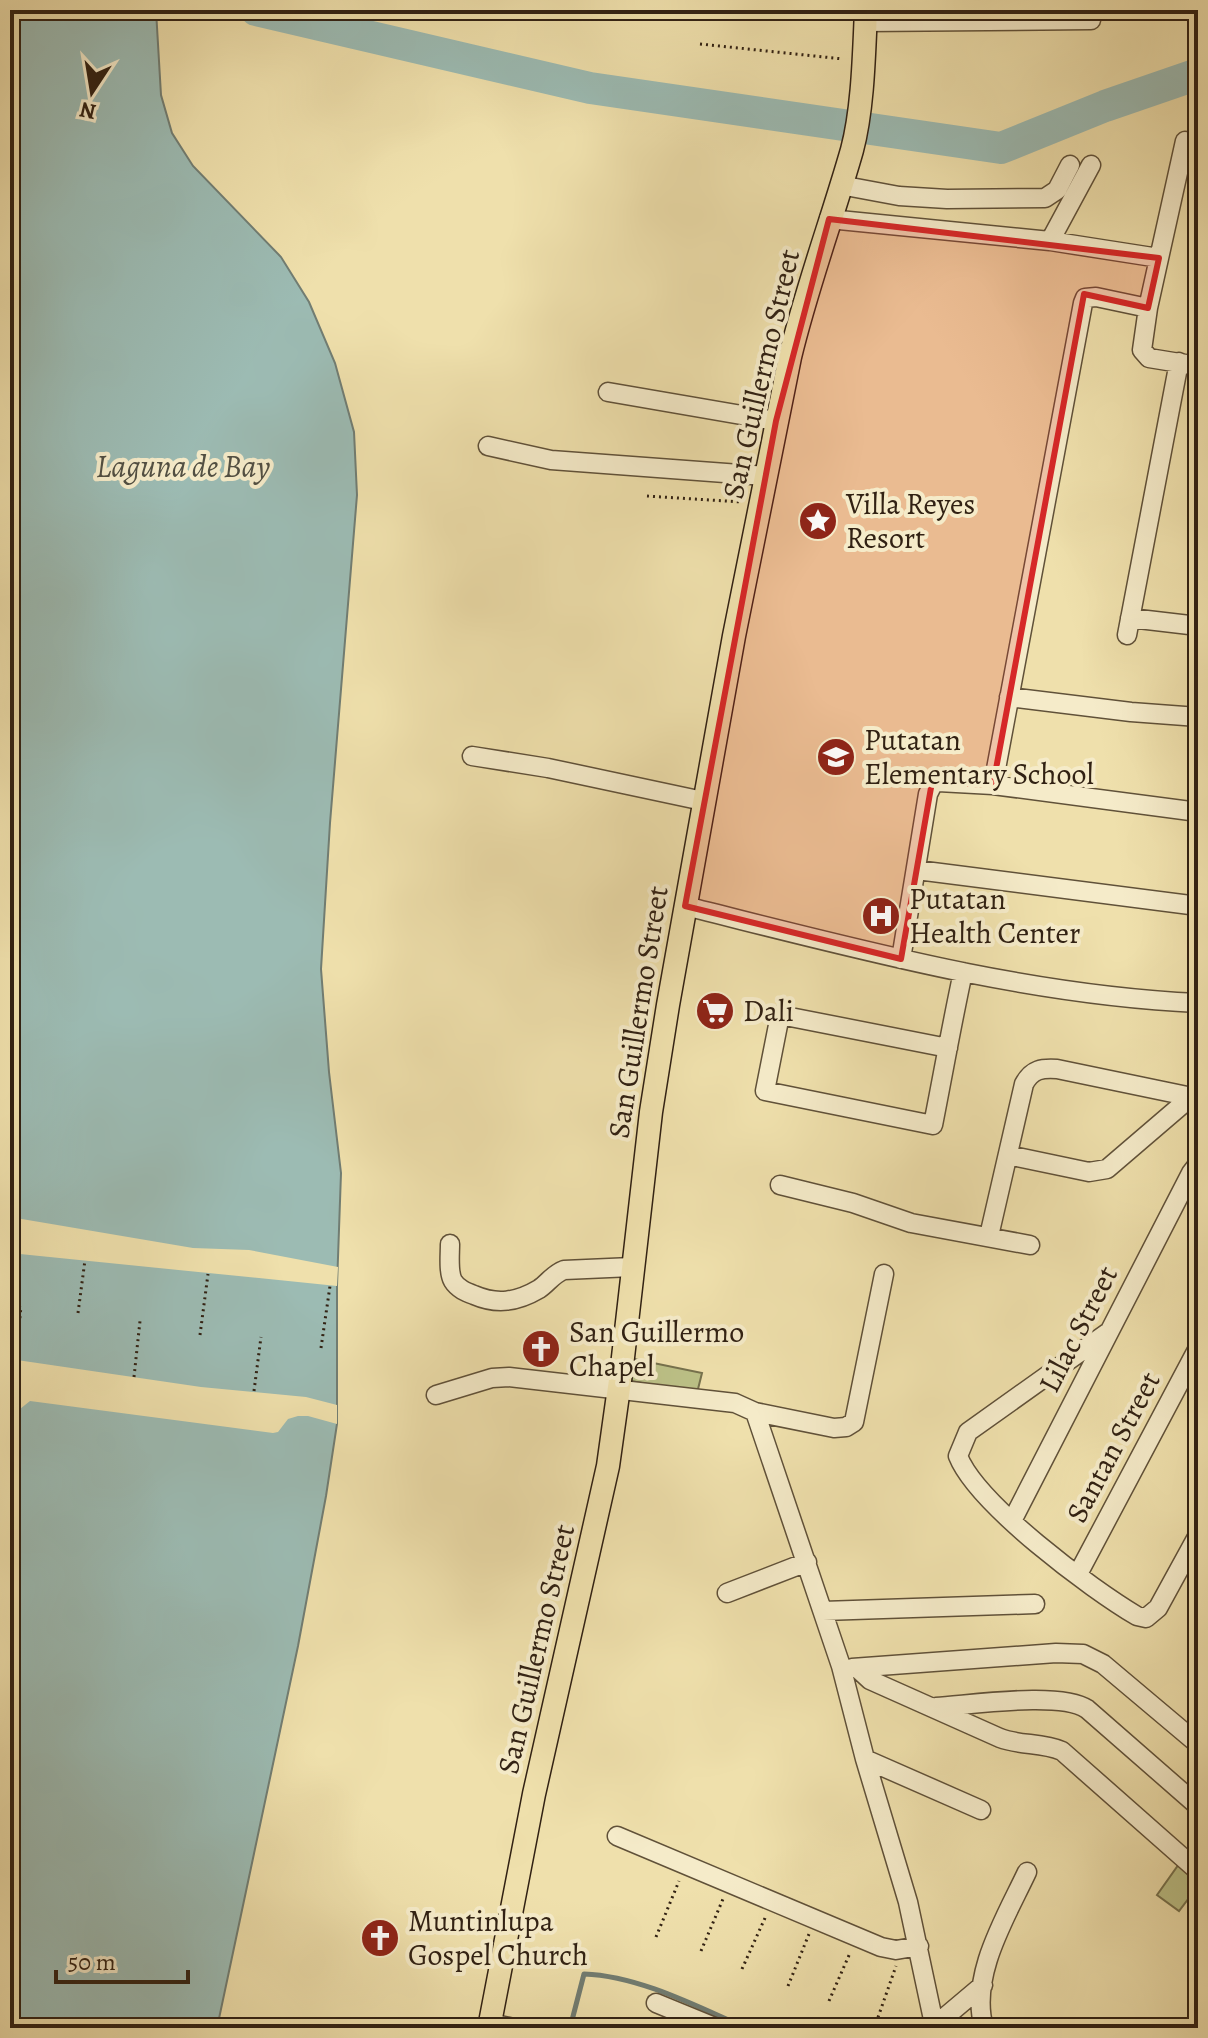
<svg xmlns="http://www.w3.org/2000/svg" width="1208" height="2038" viewBox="0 0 1208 2038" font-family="Alegreya,serif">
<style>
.green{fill:#bcc187;stroke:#76714d;stroke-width:2}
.water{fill:#9cbbb3;stroke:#717d73;stroke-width:2}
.pier{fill:#efe0ac}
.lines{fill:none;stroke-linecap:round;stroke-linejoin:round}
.stream{stroke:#717d73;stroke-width:5}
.river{stroke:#9cbbb3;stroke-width:32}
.minor-casing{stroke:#605139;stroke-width:21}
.major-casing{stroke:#312113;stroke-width:25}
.path{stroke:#312113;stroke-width:3;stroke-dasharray:2 4;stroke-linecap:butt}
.minor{stroke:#f5ebc9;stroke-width:18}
.major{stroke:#efe0ac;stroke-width:22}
.marked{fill:#d62828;fill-opacity:0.2;stroke:#d62828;stroke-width:6;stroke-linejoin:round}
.labels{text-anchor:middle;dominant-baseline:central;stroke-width:8;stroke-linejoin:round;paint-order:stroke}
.street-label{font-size:30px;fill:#312113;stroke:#f5ebc9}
.poi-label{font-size:30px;fill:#312113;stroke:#f5ebc9;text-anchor:start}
.water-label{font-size:32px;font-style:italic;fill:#514f43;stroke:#f5ebc9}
</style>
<rect width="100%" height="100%" fill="#efe0ac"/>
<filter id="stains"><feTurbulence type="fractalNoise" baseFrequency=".0025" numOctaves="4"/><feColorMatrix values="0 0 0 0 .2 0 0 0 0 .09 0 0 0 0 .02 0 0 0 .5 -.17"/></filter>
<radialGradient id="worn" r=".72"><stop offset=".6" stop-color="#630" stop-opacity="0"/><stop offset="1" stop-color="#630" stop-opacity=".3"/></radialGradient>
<path class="green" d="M634,1359l68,14 -5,20 -66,-12z
M1179,1864l19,14v8l-19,25 -22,-16z"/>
<path class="water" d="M10,10h146l5,85 11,38 21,33 88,91 28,45 26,61 19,69 3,63 -27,328 -9,146 8,103 12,101 -4,113v138l-11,72 -28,150 -81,382h-207z"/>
<path class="pier" d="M10,1217l183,31 56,2 89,17 -1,19 -327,-33z
M10,1359l191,28 105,10 31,8v19l-29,-8h-10l-10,3 -10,13 -5,1 -243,-32 -20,16v-12l8,-6 -8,-2z"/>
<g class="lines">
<path class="stream" d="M570,2028l14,-54c55,2 112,32 162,54"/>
<path class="river" d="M256,10l334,78 411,60 104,-42 93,-32"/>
<g class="minor-casing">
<path id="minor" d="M865,22l226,-2 1,-10
M1185,141l-37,167 -6,42 7,8 49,8
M840,185l59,11 48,3 98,-1 12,-8 13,-25
M829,219l221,22 109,17
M1050,241l41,-76
M608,392l168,29
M488,446l63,14 215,16
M1130,618l68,8
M1127,635l52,-273
M1009,697l122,15 67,5
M472,756l76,12 155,33
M993,785l90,-482 2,-5 11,-1 52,11
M917,870l281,36
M685,906c169,42 338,89 513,97
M901,959l27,-165 5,-10 5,-2 55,3 205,27
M948,1048l-168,-33 -15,76 168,34c10,-51 19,-102 30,-153
M1008,1155l81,17 18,-3 91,-78
M780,1185l73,18 58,20 119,22
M989,1236l35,-152c8,-15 18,-16 33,-15l135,28
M450,1244c0,11 -2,28 3,37 5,8 13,11 21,14 23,10 43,7 65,-6 9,-6 14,-15 25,-19l68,-3
M1107,1333l-139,99 -10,24c19,48 133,133 179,160l9,2 12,-10 40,-73
M436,1395l56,-17 17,-1 226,26 20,9 86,254 24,93 43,143 26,122
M755,1412l79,16 12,-1 8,-5 30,-148
M1012,1521l179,-348 7,-9
M1078,1574l120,-226
M727,1593l80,-31
M823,1611l212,-7
M852,1668l204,-15 27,1 20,10 95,80
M857,1668l13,12 130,58c21,8 42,4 62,13l136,120
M936,1707c34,-2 125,-16 151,2l111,97
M865,1759l116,51
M617,1836l264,111 15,3 23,-4
M656,2003l61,25
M490,2023l24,5
M932,2028l51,-43
M984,2028c-15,-52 22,-111 43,-156"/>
</g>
<g class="major-casing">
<path id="major" d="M489,2028l45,-234 74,-328 14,-100 29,-254 17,-107 66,-369 56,-279c17,-71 42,-137 62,-207 11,-41 12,-96 14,-140"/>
</g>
<path class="path" d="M700,44l143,15
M647,496l94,6
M78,1313l7,-53
M200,1335l8,-61
M321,1348l9,-62
M16,1360l5,-54
M134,1377l6,-56
M254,1391l7,-54
M656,1937l23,-56
M701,1951l22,-52
M742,1969l23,-51
M788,1986l21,-52
M829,2001l21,-48
M876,2023l20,-57"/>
<use href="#minor" class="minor"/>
<use href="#major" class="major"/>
</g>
<path class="marked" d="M829,219l330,39 -11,50 -64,-14 -91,491 -61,-3 -31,177 -216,-53 91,-485z"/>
<defs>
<g id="sight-disc" transform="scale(2)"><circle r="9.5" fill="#8f2418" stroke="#f5ebc9"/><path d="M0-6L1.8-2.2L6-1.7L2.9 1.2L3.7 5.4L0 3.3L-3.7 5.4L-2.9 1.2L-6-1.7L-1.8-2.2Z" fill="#fff"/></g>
<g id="school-disc" transform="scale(2)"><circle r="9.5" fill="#8f2418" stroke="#f5ebc9"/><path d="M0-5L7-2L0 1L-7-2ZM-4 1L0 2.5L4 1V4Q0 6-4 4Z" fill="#fff"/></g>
<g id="hospital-disc" transform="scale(2)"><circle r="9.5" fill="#8f2418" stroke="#f5ebc9"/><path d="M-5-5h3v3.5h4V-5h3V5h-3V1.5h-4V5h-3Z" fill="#fff"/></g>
<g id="supermarket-disc" transform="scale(2)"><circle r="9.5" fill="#8f2418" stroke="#f5ebc9"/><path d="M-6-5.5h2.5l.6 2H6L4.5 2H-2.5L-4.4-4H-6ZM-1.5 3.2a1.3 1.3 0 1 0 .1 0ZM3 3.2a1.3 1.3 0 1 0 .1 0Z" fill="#fff"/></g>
<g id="church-disc" transform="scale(2)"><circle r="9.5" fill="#8f2418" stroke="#f5ebc9"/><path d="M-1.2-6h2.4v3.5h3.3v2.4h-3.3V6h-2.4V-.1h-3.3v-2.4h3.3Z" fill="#fff"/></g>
</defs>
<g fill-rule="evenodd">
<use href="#sight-disc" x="818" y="521"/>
<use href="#school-disc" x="836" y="757"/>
<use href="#hospital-disc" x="881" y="916"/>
<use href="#supermarket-disc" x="715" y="1011"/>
<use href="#church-disc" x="541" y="1349"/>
<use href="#church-disc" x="380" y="1938"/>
</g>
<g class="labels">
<g class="street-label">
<text transform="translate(761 374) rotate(-77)">San Guillermo Street</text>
<text transform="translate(638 1012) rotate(-81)">San Guillermo Street</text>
<text transform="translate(1078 1329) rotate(-63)">Lilac Street</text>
<text transform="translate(1113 1447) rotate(-62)">Santan Street</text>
<text transform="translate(536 1649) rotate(-77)">San Guillermo Street</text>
</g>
<g class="poi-label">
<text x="846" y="504">Villa Reyes<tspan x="846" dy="34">Resort</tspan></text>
<text x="864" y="740">Putatan<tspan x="864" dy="34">Elementary School</tspan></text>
<text x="909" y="899">Putatan<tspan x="909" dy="34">Health Center</tspan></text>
<text x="743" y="1011">Dali</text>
<text x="569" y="1332">San Guillermo<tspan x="569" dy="34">Chapel</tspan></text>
<text x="408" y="1921">Muntinlupa<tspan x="408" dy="34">Gospel Church</tspan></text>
</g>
<g class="water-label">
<text x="183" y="466">Laguna de Bay</text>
</g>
</g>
<rect width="1208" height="2038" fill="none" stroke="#efe0ac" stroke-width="40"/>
<rect x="12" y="12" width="1184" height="2014" fill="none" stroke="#312113" stroke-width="4"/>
<rect x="20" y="20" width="1168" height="1998" fill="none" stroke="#312113" stroke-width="2"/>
<g transform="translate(92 92) rotate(192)" stroke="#f5ebc9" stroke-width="6" paint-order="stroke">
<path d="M0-6L14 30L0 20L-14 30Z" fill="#312113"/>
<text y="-12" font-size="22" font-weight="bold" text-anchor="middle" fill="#312113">N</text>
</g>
<path d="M56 1970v12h132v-12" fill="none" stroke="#312113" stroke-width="4"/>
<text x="68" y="1970" font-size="24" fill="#312113" stroke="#f5ebc9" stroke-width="6" paint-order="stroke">50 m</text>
<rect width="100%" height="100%" filter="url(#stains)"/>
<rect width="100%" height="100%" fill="url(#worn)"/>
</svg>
